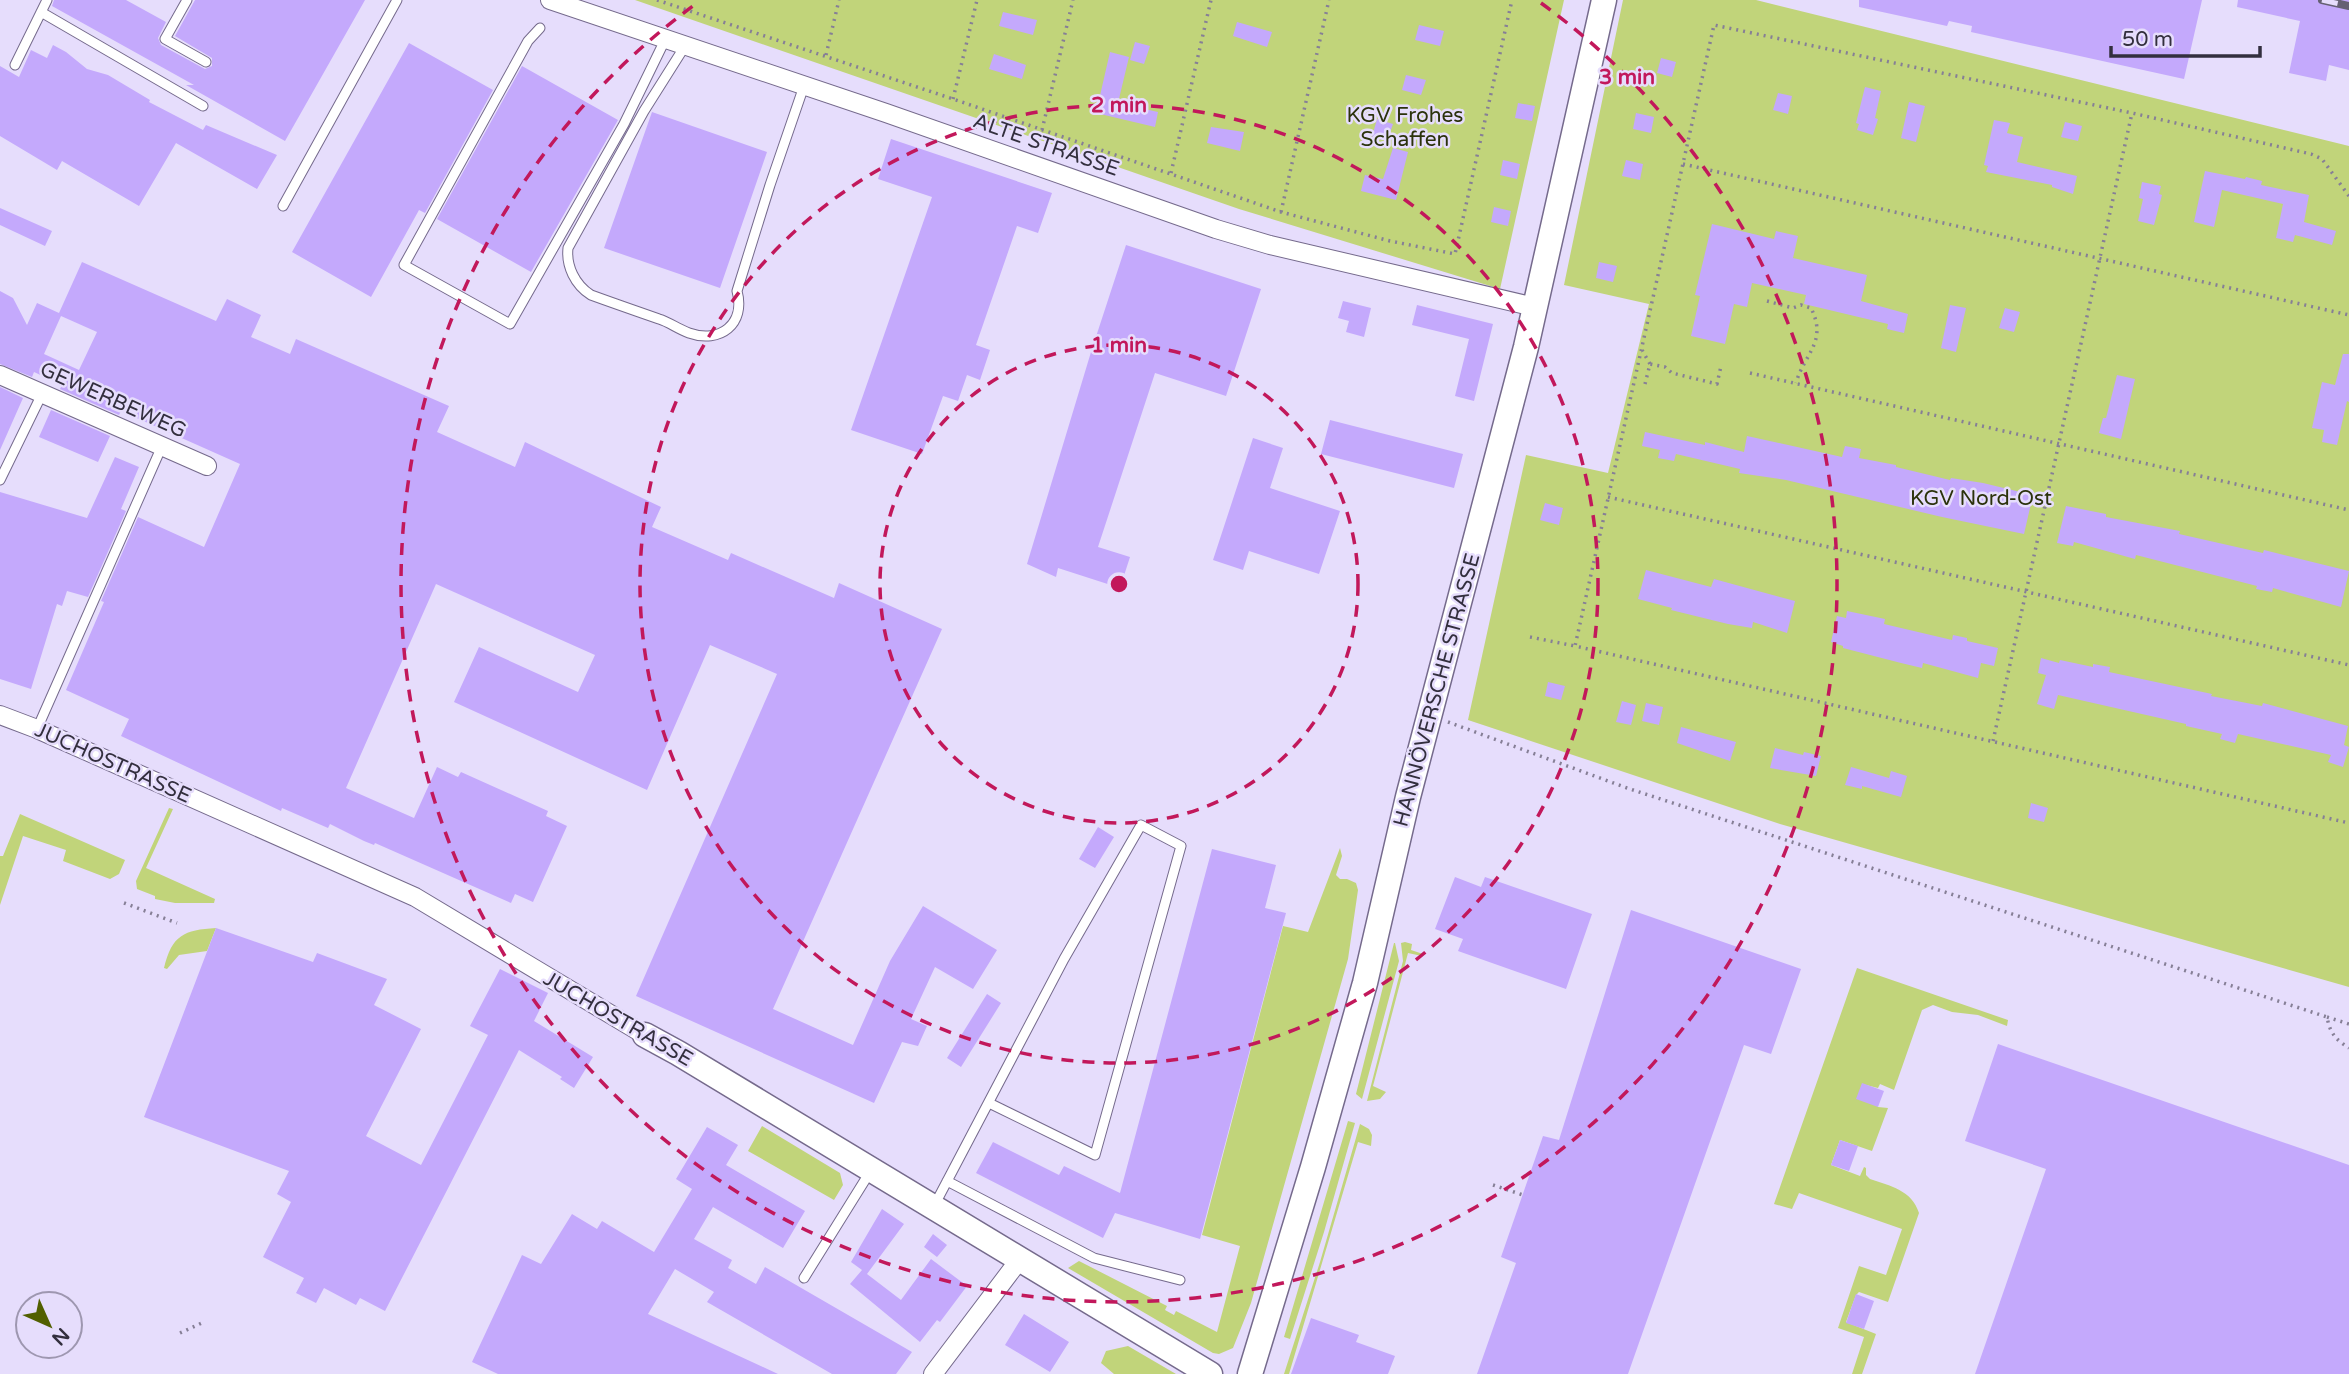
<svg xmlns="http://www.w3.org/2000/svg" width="2349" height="1374" viewBox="0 0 2349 1374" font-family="'Varela Round',sans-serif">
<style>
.green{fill:#c1d47a}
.building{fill:#c4a9fc;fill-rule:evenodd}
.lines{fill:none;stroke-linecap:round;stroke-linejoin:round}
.lane-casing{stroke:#756a8c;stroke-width:11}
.street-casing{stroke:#756a8c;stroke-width:20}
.secondary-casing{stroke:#756a8c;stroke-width:27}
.path{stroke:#867f96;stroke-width:3.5;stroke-dasharray:2 5;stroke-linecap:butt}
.lane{stroke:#fff;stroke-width:9}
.street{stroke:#fff;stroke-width:18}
.secondary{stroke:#fff;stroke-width:24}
.rail-casing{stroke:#656073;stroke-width:8}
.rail{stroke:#e6ddfc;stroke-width:5;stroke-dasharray:16;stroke-linecap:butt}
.ring{fill:none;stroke:#c2185b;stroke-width:3.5;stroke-dasharray:12 9}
.labels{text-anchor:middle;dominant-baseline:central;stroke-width:5;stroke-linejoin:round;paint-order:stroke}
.park-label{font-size:21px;fill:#2b320b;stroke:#e6ddfc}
.street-label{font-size:21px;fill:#332f3e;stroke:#e6ddfc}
.centre{fill:#c2185b;stroke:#e6ddfc;stroke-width:3.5}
.ring-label{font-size:21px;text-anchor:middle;font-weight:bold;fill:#c2185b;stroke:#e6ddfc;stroke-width:5;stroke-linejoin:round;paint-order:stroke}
</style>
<rect width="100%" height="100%" fill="#e6ddfc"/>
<path class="green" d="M635,0h929l-64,289 -261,-80z
M1623,0h133l593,146v841l-569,-163 -312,-104 58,-265 82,18 41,-169 -85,-19z
M169,808l4,1 -27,59 69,31 -1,4h-39l-20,-4v-3l-18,-7 -1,-8z
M20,814l105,46 -6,14 -9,5 -47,-18 3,-11 -43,-14 -23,69v-49h3z
M1340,848l2,8 -6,19 4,4h7l9,4 2,7 -10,69 -97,344 -18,45 -14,6 -6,-1 -145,-85 11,-7 88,45 -2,4 9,5 2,-4 41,21 23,-86 -38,-11 81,-309 25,6z
M216,928l-9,23 -28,4 -12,14 -3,-1c8,-33 20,-38 52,-40z
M1405,942l7,2 -1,6 12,4 -1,2 -14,-3 -35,133 13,6 -6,7 -13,2 36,-140 -2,-18z
M1394,943h1l4,18 -37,138 -6,-5z
M1857,968l151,52 -1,6 -29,-11 -26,-3 -19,-7 -11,5 -28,80 -14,-6 -2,4 -16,-4 16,23 10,1 -16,43 -32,-11 -9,25 29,11 4,-9 2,1v7l4,4c20,7 42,11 49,34l-31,89 -29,-10 -3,3 -10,27 30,12 -14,40h-10l12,-37 -26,-9 21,-62 27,9 16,-46 -103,-36 -7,16 -18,-5z
M1348,1121l7,2 -31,109 -34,107 -6,-2z
M1360,1124l9,5 3,6 -1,11 -13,-4 -69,232h-5l36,-112z
M762,1126l78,47 3,12 -9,15 -86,-49z
M1128,1346l48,28h-62l-13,-11 5,-12z"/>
<path class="building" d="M54,0h72l40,22 -8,16 3,7 44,24 7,-3v-8l-37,-22 20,-36h170l-80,141 -99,-56h8l-142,-79z
M1859,0h343l-18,79 -213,-47 1,-6 -23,-5 -2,5 -88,-19z
M2238,0h111v70l-20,-5 -3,16 -37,-8 11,-52 -63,-14z
M1003,12l34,8 -4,15 -34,-9z
M1237,22l35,10 -5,15 -34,-11z
M1419,25l25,6 -4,15 -25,-6z
M1135,42l15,4 -6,18 -14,-4z
M409,43l84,47 -68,123 -6,-3 -48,87 -79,-45z
M53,45l13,7 21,17 21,6 42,25 -1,2 54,28 3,-5 71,30 -20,34 -81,-46 -37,63 -77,-45 -5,9 -57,-34v-70l19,11 12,-27 16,8z
M1110,52l19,5 -11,46 40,9 -3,15 -59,-14z
M994,54l32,11 -4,14 -33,-10z
M1661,58l15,4 -4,15 -15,-4z
M522,66l96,54 -87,152 -94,-53z
M1406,75l20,5 -5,15 -19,-5z
M1865,87l16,4 -6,27 3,1 -5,16 -16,-5 2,-6 -3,-1z
M1778,93l14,3 -4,18 -15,-4z
M1909,102l16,4 -9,36 -15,-4z
M1518,103l17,3 -3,15 -17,-3z
M652,112l115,40 -47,136 -116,-40z
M1636,113l18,4 -3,16 -18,-4z
M1377,119l16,5 -6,17 -15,-4z
M1994,120l16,3 -3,10 16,4 -6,25 60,14 -4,18 -21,-7v-2l-66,-13 2,-6 -4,-1z
M2065,122l17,4 -4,15 -17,-4z
M1211,127l33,5 -4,19 -33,-8z
M891,139l161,54 -14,40 -21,-7 -41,119 14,5 -10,30 -13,-5 -9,26 -15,-5 -21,58 -71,-24 81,-233 -54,-18z
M1393,148l15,4 -12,48 -35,-9 4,-16 18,4z
M1503,160l17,4 -3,15 -17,-4z
M1626,160l17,4 -3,16 -18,-4z
M2205,171l40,8 1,-2 16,4 -1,4 48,10 -5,27 32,9 -4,14 -37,-10 -2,7 -17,-4 7,-34 -61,-14 -8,37 -20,-5z
M2142,182l19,4 -2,8 3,1 -8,30 -16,-4 5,-22 -4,-1z
M1494,207l17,4 -3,15 -17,-4z
M0,208l52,23 -7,15 -45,-21z
M1712,224l62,15 2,-8 22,5 -5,22 74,17 -6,26 47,13 -4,19 -17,-4 1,-5 -84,-20 2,-9 -54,-12 -5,24 -13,-3 -9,40 -34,-8 9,-40 -5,-1z
M1126,245l135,44 -35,107 -71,-23 -57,174 32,10 -10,31 -62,-20 -2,9 -29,-13 64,-212z
M82,262l134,59 11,-22 34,16 -10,22 39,17 6,-15 153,67 -12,26 78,35 10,-25 136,65 -9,20 76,33 3,-7 103,45 5,-15 103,46 -169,380 80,36 37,-84 33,-55 74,44 -24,39 -38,-22 -24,52 16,7 -9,20 -16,-4 -28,61 -238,-107 141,-322 -67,-29 -63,145 -193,-88 25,-55 99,45 17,-37 -159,-71 -90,204 68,30 23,-51 21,10 3,-5 87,39 -2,5 21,10 -34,76 -18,-8 -4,9 -136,-60 -1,2 -10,-4 -34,-17 -2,4 -46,-20 -1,3 -160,-75 8,-17 -63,-29 38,-88 -3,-1 37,-84 66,30 36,-83 -119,-53 -2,4 -59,-26 2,-4 -28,-13 -2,5 -32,-13v-73l13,7 14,27 10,-22 22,10zM61,316l36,16 -18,38 -35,-16z
M1599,262l18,4 -4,16 -17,-4z
M1343,301l28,7 -7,29 -18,-5 3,-11 -11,-3z
M1417,305l76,19 -19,77 -19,-5 14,-57 -57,-14z
M1950,305l16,3 -10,44 -15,-4z
M2005,308l15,4 -6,20 -15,-4z
M2343,354h6v48l-2,-1 -10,44 -15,-3 2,-12 -12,-2 10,-46 13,3z
M2117,375l18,4 -14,60 -22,-6 4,-15h3z
M0,387l23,11 -23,52z
M51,410l59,26 -12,26 -59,-25z
M1330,420l133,34 -9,34 -133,-34z
M1645,432l60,13v-3l39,10 3,-16 95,21 3,-11 16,3 -2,9 37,7v2l54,13 1,-2 32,5 50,12 -9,39 -82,-17 -156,-37 -47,-7 1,-4 -64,-15 -2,7 -16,-3 2,-8 -18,-4z
M1253,438l30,10 -13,40 70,23 -21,63 -70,-23 -6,19 -30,-10z
M115,457l24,10 -18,42 5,2 -38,86 -21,-6 -5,15 -5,-2 -26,85 -31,-10v-187l87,26z
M1545,503l18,5 -4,17 -19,-5z
M2066,506l40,8v3l74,14 -1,3 84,19 1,-3 85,21 -8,36 -68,-19 -1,4 -16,-3 1,-3 -121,-31 -1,4 -61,-17 -1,4 -16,-3z
M1646,570l65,17 3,-8 81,22 -8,32 -34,-11 -1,6 -24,-4 -57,-14 1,-2 -34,-9z
M1847,611l38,8 -1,5 68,16 1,-5 14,3v3l31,7 -4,18 -13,-3 -3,15 -55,-15 -1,5 -21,-5 -58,-15v-2l-12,-4 6,-26 9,2z
M2041,658l18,5 1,-3 33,7v-3l17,3 -1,5 103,22 -1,2 51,10 1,-3 85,23 -4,19 5,2 -6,20 -15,-5 3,-7 -93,-21 -3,9 -15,-4 2,-5 -36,-8v-2l-128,-29 -4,14 -17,-5 9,-29 -8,-2z
M1548,682l17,4 -4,14 -16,-4z
M1622,701l14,4 -5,20 -15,-3z
M1646,703l17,4 -4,18 -17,-4z
M1681,727l55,15 -6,19 -53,-18z
M1775,748l28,7 1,-3 17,4 -5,20 -46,-8z
M1851,767l38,11 2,-7 16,5 -6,21 -39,-11v3l-17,-4z
M2031,803l17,5 -4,14 -16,-4z
M1098,827l16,10 -19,31 -16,-9z
M1212,849l64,16 -11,43 21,5 -86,326 -85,-26 -12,25 -127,-65 17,-31 66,33 5,-9 56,27z
M1455,877l26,10 4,-10 107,37 -26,75 -108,-38 5,-12 -28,-10z
M1631,910l170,59 -30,85 -27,-9 -116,329h-151l39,-111 -15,-6 42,-121 16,4z
M216,928l97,34 4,-9 70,26 -13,26 47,24 -55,107 55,29 67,-130 -18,-9 30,-57 48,24 -14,28 59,36 -19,31 -14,-9 2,-2 -43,-27 -134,261 -25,-13 -4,7 -32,-17 -8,15 -20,-10 8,-15 -41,-21 28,-55 -14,-8 12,-23 -145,-54z
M987,994l14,9 -40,64 -14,-9z
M1998,1044l351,121v209h-374l71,-205 -81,-28z
M1862,1083l22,8 -6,16 -22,-8z
M707,1127l31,18 -12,20 79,46 -22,37 -70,-41 -19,32 38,21 -4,8 28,16 9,-17 147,85 -16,22h-64l-125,-72 7,-10 -39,-23 -27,45 130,60h-280l-26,-12 50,-107 19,9 31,-50 25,15 5,-8 52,31 38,-63 -16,-10z
M1840,1140l18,6 -9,25 -18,-6z
M882,1209l22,15 -37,50 34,26 30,-41 36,27 -27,36 -3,-2 -17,22 -70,-58 12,-14 -11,-8z
M933,1234l14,11 -10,12 -13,-10z
M1856,1294l18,7 -10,28 -18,-6z
M1024,1314l45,28 -19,30 -45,-27z
M1311,1318l48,17 -3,7 39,14 -7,18h-97z"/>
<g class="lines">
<g class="lane-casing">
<path id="lane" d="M187,0l-22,39 41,23
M41,12l162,94
M540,28l-12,13 -124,224 106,59 114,-200 41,-84
M685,46l-41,65 -76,137c-2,18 7,37 23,47 22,8 45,16 68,24 10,3 19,10 30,14 31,11 57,-9 48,-42l33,-106 34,-99
M15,65l32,-65
M283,206l114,-206
M0,480l42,-86
M37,729l125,-283
M947,1181l147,77 86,22
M934,1206l130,-247 77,-134 40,21 -86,309 -106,-52
M804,1278l66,-106"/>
</g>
<g class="street-casing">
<path id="street" d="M550,0l336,113 330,116 54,16 265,62
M0,375l207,91
M0,715l37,14 378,168 230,138
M933,1374l87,-115"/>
</g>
<g class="secondary-casing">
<path id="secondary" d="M645,1035l33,18 532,321
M1250,1374l63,-207 52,-184 43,-186 118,-450 78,-347"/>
</g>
<path class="path" d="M657,0l296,99 328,113 109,29 65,13 57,-254
M826,55l13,-55
M953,99l24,-99
M1042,130l31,-130
M1683,164l666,151
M1171,173l40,-173
M2349,196l-27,-37 -11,-5 -179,-41 -418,-88 -139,621 774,177
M1281,212l48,-212
M1767,301l26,7 8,-3 10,3c17,34 -7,46 -15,75
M1642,350l8,14
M1750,373l599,137
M1645,384l5,-20 15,3 7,6 45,11 4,-18
M1608,497l741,168
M1530,637l45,9
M1448,722l179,66 700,229c3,16 8,22 22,31
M1993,741l139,-628
M124,903l53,20
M2327,1017l22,7
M1493,1185l30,10
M180,1333l24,-11"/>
<use href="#lane" class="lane"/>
<use href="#street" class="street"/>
<use href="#secondary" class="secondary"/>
<g class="rail-casing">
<path id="rail" d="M2322,0l27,6"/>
</g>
<use href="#rail" class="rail"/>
</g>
<g class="ring">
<circle cx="1119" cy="584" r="239"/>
<circle cx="1119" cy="584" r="479"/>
<path d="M1541 3A718 718 0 1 1 697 3"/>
</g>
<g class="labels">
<g class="park-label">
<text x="1405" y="115">KGV Frohes<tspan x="1405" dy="24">Schaffen</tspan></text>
<text x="1981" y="498">KGV Nord-Ost</text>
</g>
<g class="street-label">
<text transform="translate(1046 145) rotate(19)">ALTE STRASSE</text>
<text transform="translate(113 400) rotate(24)">GEWERBEWEG</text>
<text transform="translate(1437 690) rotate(-75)">HANNÖVERSCHE STRASSE</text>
<text transform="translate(113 763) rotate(24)">JUCHOSTRASSE</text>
<text transform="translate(618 1019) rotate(30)">JUCHOSTRASSE</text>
</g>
</g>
<circle cx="1119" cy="584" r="10" class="centre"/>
<g class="ring-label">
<text x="1627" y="84">3 min</text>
<text x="1119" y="112">2 min</text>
<text x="1119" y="352">1 min</text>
</g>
<g transform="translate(49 1325) rotate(135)"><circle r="33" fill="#e6ddfc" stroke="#9e97b0" stroke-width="2"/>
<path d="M0-5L12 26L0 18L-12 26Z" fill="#525f00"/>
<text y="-10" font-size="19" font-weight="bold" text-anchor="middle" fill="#332f3e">N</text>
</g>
<path d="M2111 46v10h149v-10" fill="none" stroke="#332f3e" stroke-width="3.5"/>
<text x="2122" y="46" font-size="21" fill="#332f3e" stroke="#e6ddfc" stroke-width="5" paint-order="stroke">50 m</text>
</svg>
